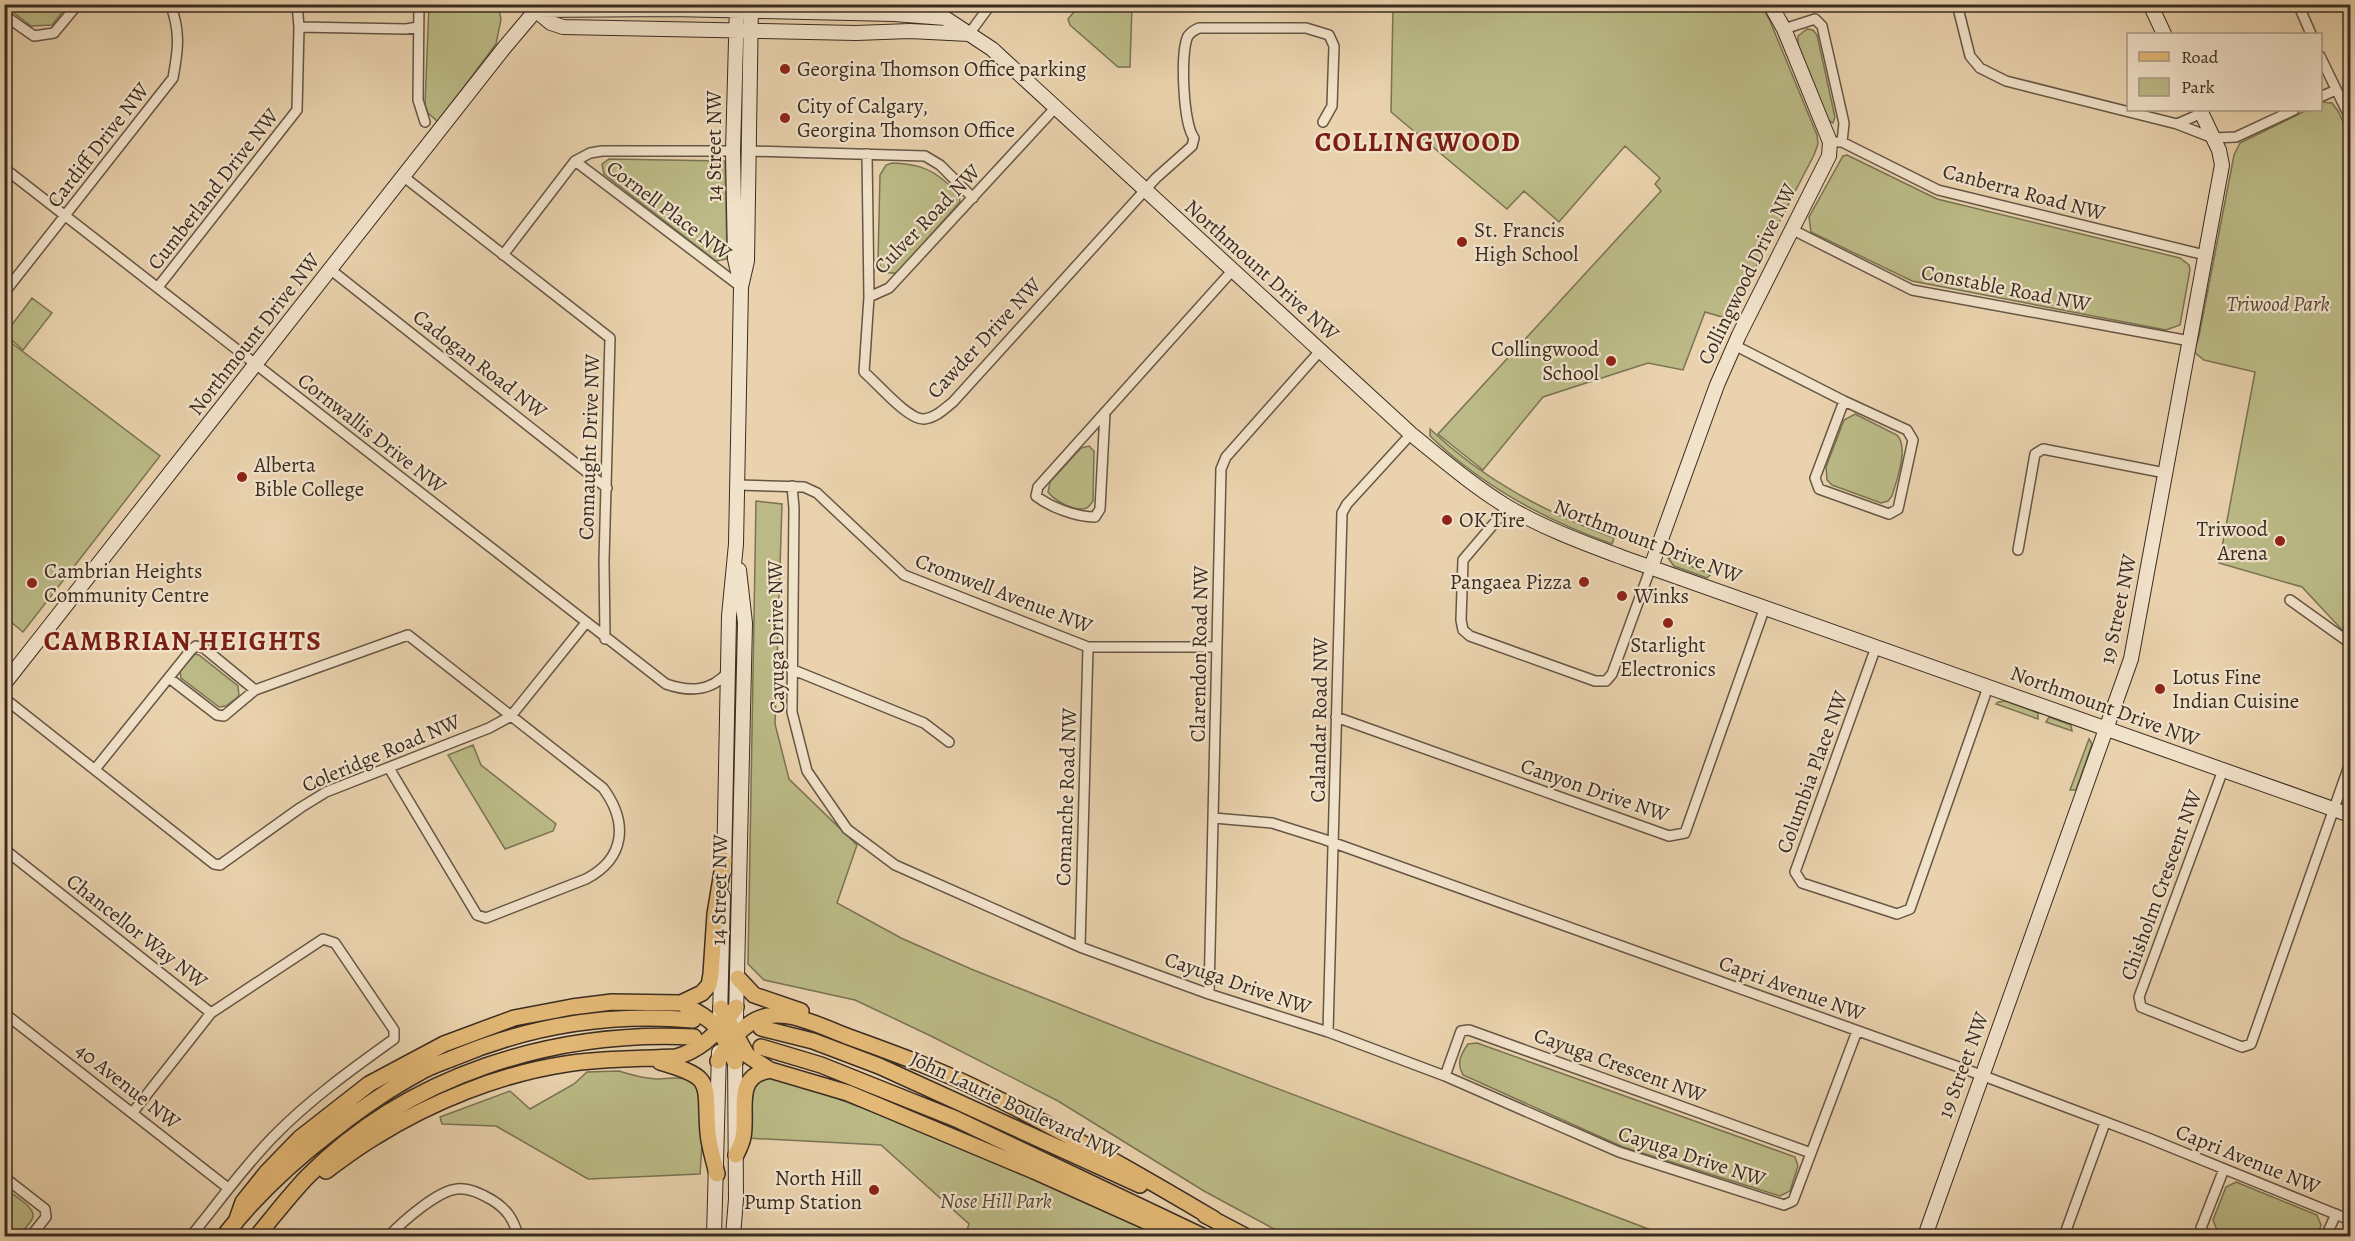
<svg xmlns="http://www.w3.org/2000/svg" width="2355" height="1241" viewBox="0 0 2355 1241" font-family="Alegreya,serif">
<style>
.green{fill:#bbba86;stroke:#7a7354;stroke-width:1.5}
.lines{fill:none;stroke-linecap:round;stroke-linejoin:round}
.street-casing{stroke:#665645;stroke-width:12}
.secondary-casing{stroke:#3a2c22;stroke-width:16}
.primary-casing{stroke:#3a2c22;stroke-width:18}
.street{stroke:#f1e2ca;stroke-width:9}
.secondary{stroke:#f1e2ca;stroke-width:14}
.primary{stroke:#e4b976;stroke-width:15}
.poi-dot{fill:#8f2418;stroke:#f1e2ca;stroke-width:2}
.labels{text-anchor:middle;dominant-baseline:central;stroke-width:4.5;stroke-linejoin:round;paint-order:stroke}
.poi-label{font-size:21px;fill:#3a2c22;stroke:#f1e2ca;text-anchor:start}
.street-label{font-size:21px;fill:#3a2c22;stroke:#f1e2ca}
.park-label{font-size:21px;font-style:italic;fill:#544836;stroke:#f1e2ca}
.district-label{font-size:27px;font-weight:bold;letter-spacing:1.5px;fill:#7a1f14;stroke:#f1e2ca}
</style>
<rect width="100%" height="100%" fill="#e9d2ad"/>
<filter id="stains"><feTurbulence type="fractalNoise" baseFrequency=".00333" numOctaves="4"/><feColorMatrix values="0 0 0 0 .2 0 0 0 0 .09 0 0 0 0 .02 0 0 0 .5 -.17"/></filter>
<radialGradient id="worn" r=".72"><stop offset=".6" stop-color="#630" stop-opacity="0"/><stop offset="1" stop-color="#630" stop-opacity=".3"/></radialGradient>
<path class="green" d="M4,5l1,-1 63,1 -16,20 -21,1z
M429,5h69l3,14 -5,25 -58,78 -10,-9 -3,-8z
M1080,5h52l-2,62h-12l-48,-42 -2,-6z
M1393,5h368l9,16 47,114 1,9 -4,11 -85,164 -24,-7 -22,58 -35,-7 -105,34 -60,73 -45,-36 223,-243 -6,-7 5,-6 -35,-32 -66,76 -35,-31 -17,18 -116,-97z
M1807,29l6,1 4,5 18,82 -2,6 -5,-3 -30,-76v-8z
M2322,102l10,1 6,8 12,26v498l-7,-4 -41,-44 -83,-24 36,-191 -51,-12 -10,-8 5,-16 35,-181 6,-12 67,-33h13l1,-7z
M1847,155l90,44 243,59 9,7 1,5 -10,55 -14,5 -254,-49 -101,-49 -2,-15 34,-61z
M609,159l116,2 2,98 -11,2 -112,-87 -2,-10z
M892,163c23,1 37,4 55,20 6,6 13,10 13,19l-63,71h-8l-7,-3 -4,-9 2,-86 6,-10z
M32,298l20,15 -29,37 -18,-16z
M5,338l155,118 -137,176 -18,-15z
M1855,414l42,21c12,13 0,44 -5,61l-4,5 -7,2 -49,-18 -5,-5 -1,-13 18,-47z
M1430,429c55,52 113,82 184,109l-2,6c-67,-24 -130,-58 -182,-108z
M1089,446l5,5 -1,50c-3,4 -5,8 -11,8 -10,1 -28,-9 -34,-17l2,-10 31,-34z
M756,501l26,3 -7,220 14,55 68,66 -20,58 64,35 70,31 181,72 515,195h-380l-83,-45 -146,-90 -125,-64 -78,-37 -91,-20 -16,-16z
M1668,558h2l41,16 -4,4 -33,-12z
M195,654l4,1 39,31 1,10 -13,10 -7,1 -38,-29 -1,-7z
M2005,701l33,12v6l-42,-15 2,-2z
M2049,717l22,8 1,6 -26,-9z
M2089,739l3,5 -16,46h-6z
M473,745l8,20 75,59 -3,7 -48,18 -57,-94z
M1477,1043l318,114 3,9 -8,25 -10,5 -157,-49 -160,-72c-7,-12 -2,-21 5,-31z
M619,1071c12,4 24,7 37,8 9,0 24,-3 32,1 21,8 13,75 12,94l-112,5 -92,-53 -54,-2 -2,-7 70,-26 20,18 44,-25 13,-12z
M766,1077l26,5 106,39 272,115h-201l-3,-3 3,-9 -88,-79 -134,-7 3,-49z
M2236,1182l81,33 4,10 -4,11h-90l-9,-3 -5,-13 13,-33z
M4,1188c8,6 30,18 29,28 0,6 -11,15 -15,20h-13z"/>
<g class="lines">
<g class="street-casing">
<path id="street" d="M419,4l-1,96 7,22
M1957,4l13,52 10,12 26,13 171,43 36,14 23,-1 58,-27
M2298,4l13,30
M4,15l30,21 20,-3 24,-29
M299,27l107,2 12,-2
M1784,29l31,-10 7,7 22,97 -2,19
M969,34l22,-30
M2320,56l30,62
M2320,97l16,-7
M2177,124l25,-11
M1830,142h12l96,48 267,65
M749,151l176,5 15,9 33,33
M867,154l2,143 -5,75c13,11 44,48 60,47 12,-1 21,-11 29,-17l203,-224 36,-32 2,-8c-11,-14 -14,-86 -6,-102 3,-4 6,-6 11,-8h107l23,7 5,11 -2,60 -9,16
M575,161l166,126
M4,168l662,516c23,8 44,8 61,-11
M404,177l206,161 -6,223 1,78
M1793,230l119,60 278,51
M503,255l72,-94 15,-8 12,-2h131
M331,270l276,218
M158,287l139,-177 2,-83 -2,-23
M4,293l169,-215c5,-27 8,-47 -3,-74
M869,297l20,-9 167,-181
M1734,345l110,56
M1844,401l63,29 6,10 -15,69 -9,5 -70,-25 -4,-11z
M1105,412l-5,97 -5,8c-19,0 -45,-10 -59,-21l2,-9 185,-206 9,-10
M737,485l67,2 13,6 87,82 184,72h129
M792,486l2,22 -2,204 15,59 40,58 48,36 185,82 129,47 119,38 117,44 174,76 165,53 9,-4 64,-170
M1508,507l-45,53 -2,60 2,10 7,6 125,45h11l6,-7 39,-107
M2018,550l17,-96 8,-5 122,24
M2290,600l60,43
M1876,647l-81,225 7,11 95,31 13,-5 78,-222
M791,669l133,54 25,19
M169,678l48,37 7,1 31,-26 153,-55 195,153c25,34 23,70 -17,91l-100,39 -9,-3 -88,-147
M4,698l210,166 6,1 80,-57 26,-16 163,-64 22,-12 74,-92
M1336,717l333,119 16,-3 80,-226
M96,768l95,-118 5,-4 8,2 51,42
M2223,770l-84,227 2,10 101,40 9,-3 99,-281
M1214,818l58,5 51,16 658,236 167,63 202,82
M4,849l207,164 112,-74 12,4 59,87v9c-42,30 -85,61 -121,98 -30,31 -55,66 -82,99
M1080,947l8,-300
M1209,994l12,-525 5,-12 94,-106
M4,1013l224,175
M1328,1032l14,-519 5,-9 64,-70
M1445,1076l16,-45 8,-1 342,123
M133,1112l78,-99
M4,1177l41,32 1,8 -15,19
M389,1236c13,-14 48,-45 68,-47 12,-2 25,5 35,11 15,9 22,20 26,36
M2064,1236l41,-113
M2207,1236l-6,-8 23,-59
M2326,1236l10,-22"/>
</g>
<g class="secondary-casing">
<path id="secondary" d="M528,4l23,19 12,4 293,6 54,-2 59,3
M737,4l-4,147 2,108 5,22
M2150,4l14,30
M1651,567l66,-182 22,-50 90,-179 1,-14 -46,-113 -14,-25
M4,684l500,-636 32,-38 135,-1 223,5 51,4 47,31 419,385c31,25 61,51 95,72 37,22 78,37 118,52l726,257
M724,871l5,-255 7,-72 5,-257 6,-26 4,-257
M720,1018l3,-122
M736,1018l9,-395 -6,-53
M714,1236l5,-184
M733,1236l3,-37 -1,-147
M1925,1236l206,-577 91,-494 -3,-15 -19,-40"/>
</g>
<g class="primary-casing">
<path id="primary" d="M738,978l16,17 47,16
M681,1003c37,20 37,22 54,59
M721,1008l26,47 23,15
M761,1028l52,13 66,25 261,119
M761,1047l60,18 135,54 246,117
M718,1061c10,-19 27,-40 49,-45 26,-5 58,12 82,21 47,17 94,34 139,57 77,38 152,81 226,125
M660,1062c56,16 44,20 48,71 1,13 6,28 9,41
M736,1155c3,-6 6,-12 7,-18 5,-26 -10,-61 27,-67l78,23 186,78 145,65
M326,1171c16,-12 32,-24 49,-34 56,-35 125,-63 191,-73 36,-6 73,-5 110,-7 26,-7 45,-27 60,-50
M1205,1215l40,21
M236,1222l7,-20 24,-30 33,-34 69,-54 75,-40 70,-26 58,-11 40,-5 69,1 21,-10 7,-8 2,-11 4,-60 9,-54
M224,1236c32,-41 70,-76 111,-107 27,-21 54,-40 84,-56 11,-7 25,-11 37,-16 76,-32 156,-44 237,-37
M257,1236c16,-19 32,-40 50,-59 101,-102 246,-147 387,-140"/>
</g>
<use href="#street" class="street"/>
<use href="#secondary" class="secondary"/>
<use href="#primary" class="primary"/>
</g>
<g class="poi-dot">
<circle cx="785" cy="69" r="6"/>
<circle cx="785" cy="118" r="6"/>
<circle cx="1462" cy="242" r="6"/>
<circle cx="1611" cy="361" r="6"/>
<circle cx="242" cy="477" r="6"/>
<circle cx="1447" cy="520" r="6"/>
<circle cx="2280" cy="541" r="6"/>
<circle cx="1584" cy="582" r="6"/>
<circle cx="32" cy="583" r="6"/>
<circle cx="1622" cy="596" r="6"/>
<circle cx="1668" cy="623" r="6"/>
<circle cx="2160" cy="689" r="6"/>
<circle cx="874" cy="1190" r="6"/>
</g>
<g class="labels">
<g class="poi-label">
<text x="797" y="69">Georgina Thomson Office parking</text>
<text x="797" y="106">City of Calgary,<tspan x="797" dy="24">Georgina Thomson Office</tspan></text>
<text x="1474" y="230">St. Francis<tspan x="1474" dy="24">High School</tspan></text>
<text x="1599" y="349" text-anchor="end">Collingwood<tspan x="1599" dy="24">School</tspan></text>
<text x="254" y="465">Alberta<tspan x="254" dy="24">Bible College</tspan></text>
<text x="1459" y="520">OK Tire</text>
<text x="2268" y="529" text-anchor="end">Triwood<tspan x="2268" dy="24">Arena</tspan></text>
<text x="44" y="571">Cambrian Heights<tspan x="44" dy="24">Community Centre</tspan></text>
<text x="1572" y="582" text-anchor="end">Pangaea Pizza</text>
<text x="1634" y="596">Winks</text>
<text x="1668" y="645" text-anchor="middle">Starlight<tspan x="1668" dy="24">Electronics</tspan></text>
<text x="2172" y="677">Lotus Fine<tspan x="2172" dy="24">Indian Cuisine</tspan></text>
<text x="862" y="1178" text-anchor="end">North Hill<tspan x="862" dy="24">Pump Station</tspan></text>
</g>
<g class="street-label">
<text transform="translate(98 145) rotate(-52)">Cardiff Drive NW</text>
<text transform="translate(714 146) rotate(-90)">14 Street NW</text>
<text transform="translate(213 189) rotate(-52)">Cumberland Drive NW</text>
<text transform="translate(2024 192) rotate(15)">Canberra Road NW</text>
<text transform="translate(669 210) rotate(37)">Cornell Place NW</text>
<text transform="translate(927 219) rotate(-46)">Culver Road NW</text>
<text transform="translate(1262 270) rotate(42)">Northmount Drive NW</text>
<text transform="translate(1747 274) rotate(-64)">Collingwood Drive NW</text>
<text transform="translate(2006 288) rotate(11)">Constable Road NW</text>
<text transform="translate(254 334) rotate(-52)">Northmount Drive NW</text>
<text transform="translate(984 338) rotate(-47)">Cawder Drive NW</text>
<text transform="translate(480 364) rotate(38)">Cadogan Road NW</text>
<text transform="translate(372 433) rotate(38)">Cornwallis Drive NW</text>
<text transform="translate(589 447) rotate(-88)">Connaught Drive NW</text>
<text transform="translate(1648 541) rotate(21)">Northmount Drive NW</text>
<text transform="translate(1004 593) rotate(21)">Cromwell Avenue NW</text>
<text transform="translate(2118 609) rotate(-78)">19 Street NW</text>
<text transform="translate(776 637) rotate(-91)">Cayuga Drive NW</text>
<text transform="translate(1199 654) rotate(-89)">Clarendon Road NW</text>
<text transform="translate(2105 706) rotate(20)">Northmount Drive NW</text>
<text transform="translate(1319 720) rotate(-89)">Calandar Road NW</text>
<text transform="translate(381 753) rotate(-23)">Coleridge Road NW</text>
<text transform="translate(1812 772) rotate(-70)">Columbia Place NW</text>
<text transform="translate(1595 790) rotate(19)">Canyon Drive NW</text>
<text transform="translate(1066 797) rotate(-88)">Comanche Road NW</text>
<text transform="translate(2161 885) rotate(-70)">Chisholm Crescent NW</text>
<text transform="translate(719 890) rotate(-89)">14 Street NW</text>
<text transform="translate(137 931) rotate(38)">Chancellor Way NW</text>
<text transform="translate(1238 983) rotate(19)">Cayuga Drive NW</text>
<text transform="translate(1792 988) rotate(20)">Capri Avenue NW</text>
<text transform="translate(1620 1065) rotate(20)">Cayuga Crescent NW</text>
<text transform="translate(1963 1065) rotate(-70)">19 Street NW</text>
<text transform="translate(128 1086) rotate(38)">40 Avenue NW</text>
<text transform="translate(1015 1105) rotate(25)">John Laurie Boulevard NW</text>
<text transform="translate(1692 1156) rotate(18)">Cayuga Drive NW</text>
<text transform="translate(2248 1159) rotate(22)">Capri Avenue NW</text>
</g>
<g class="park-label">
<text x="2278" y="304">Triwood Park</text>
<text x="996" y="1201">Nose Hill Park</text>
</g>
<g class="district-label">
<text x="1418" y="142">COLLINGWOOD</text>
<text x="183" y="641">CAMBRIAN HEIGHTS</text>
</g>
</g>
<rect width="2355" height="1241" fill="none" stroke="#e9d2ad" stroke-width="24"/>
<rect x="6" y="6" width="2343" height="1229" fill="none" stroke="#3a2c22" stroke-width="3"/>
<rect x="12" y="12" width="2331" height="1217" fill="none" stroke="#3a2c22" stroke-width="1.5"/>
<rect x="2127" y="33" width="195" height="78" fill="#f1e2ca" stroke="#a89987" stroke-width="1.5"/>
<rect x="2139" y="52" width="30" height="9" fill="#e4b976" stroke="#a89987" stroke-width="1.5"/>
<text x="2181" y="63" font-size="18" fill="#3a2c22">Road</text>
<rect x="2139" y="78" width="30" height="18" fill="#bbba86" stroke="#a89987" stroke-width="1.5"/>
<text x="2181" y="93" font-size="18" fill="#3a2c22">Park</text>
<rect width="100%" height="100%" filter="url(#stains)"/>
<rect width="100%" height="100%" fill="url(#worn)"/>
</svg>
